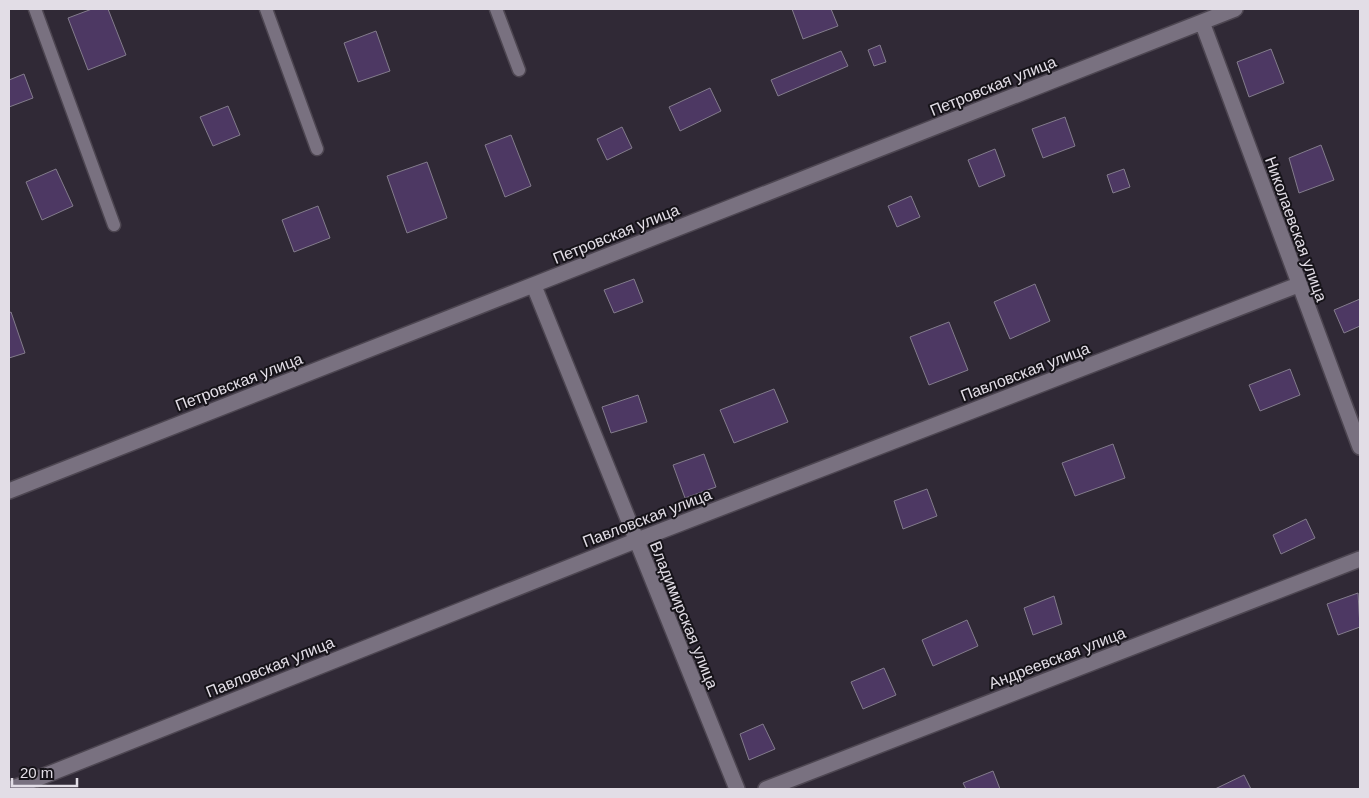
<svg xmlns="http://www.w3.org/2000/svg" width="1369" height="798" viewBox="0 0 1369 798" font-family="Helvetica,sans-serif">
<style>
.building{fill:#4d3863;stroke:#837c8c}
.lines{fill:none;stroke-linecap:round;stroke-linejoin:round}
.lane-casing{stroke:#4d4651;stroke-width:15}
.street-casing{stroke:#4d4651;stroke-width:18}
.lane{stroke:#797180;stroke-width:12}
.street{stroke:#797180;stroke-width:15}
.labels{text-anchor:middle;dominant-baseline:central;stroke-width:4;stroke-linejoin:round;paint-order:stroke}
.street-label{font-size:16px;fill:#e2dde6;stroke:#161319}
</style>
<rect width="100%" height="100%" fill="#302936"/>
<path class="building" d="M92,9h16l18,46 -38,15 -20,-52z
M792,9h39l7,17 -35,13z
M376,31l14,40 -32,11 -14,-39z
M880,45l6,17 -12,4 -6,-16z
M1271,49l13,34 -35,14 -12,-35z
M841,51l7,15 -70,30 -7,-16z
M24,74l9,24 -24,9v-27z
M710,88l11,23 -41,20 -11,-24z
M228,106l12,29 -27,11 -13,-29z
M1065,117l10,29 -32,12 -11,-29z
M622,127l10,21 -25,12 -10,-21z
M511,135l20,51 -26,11 -20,-52z
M1321,145l13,35 -35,13 -10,-35z
M995,149l10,27 -26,11 -11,-27z
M427,162l20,56 -40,15 -20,-57z
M56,169l17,37 -31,14 -16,-38z
M1124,169l6,18 -17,6 -6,-18z
M911,196l9,21 -23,10 -9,-21z
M318,206l12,32 -36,14 -12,-32z
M634,279l9,23 -29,11 -10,-23z
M1035,284l15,37 -40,18 -16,-37z
M1360,299v27l-16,7 -10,-23z
M11,312l14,41 -16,5v-45z
M949,322l19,48 -39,15 -19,-48z
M1290,369l10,26 -40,16 -11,-26z
M774,389l14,33 -54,21 -14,-33z
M638,395l9,27 -36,11 -9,-26z
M1113,444l12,34 -50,18 -13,-33z
M704,454l12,33 -31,11 -12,-33z
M927,489l10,27 -34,13 -9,-28z
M1306,519l9,19 -34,16 -8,-19z
M1358,593l2,34 -22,8 -11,-31z
M1054,596l8,28 -29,11 -9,-27z
M967,620l11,26 -45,20 -11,-26z
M884,668l12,27 -33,14 -12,-27z
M763,724l12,25 -26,11 -9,-26z
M993,771l7,18h-34l-3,-6z
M1244,775l7,14h-36z"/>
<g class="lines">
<g class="lane-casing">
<path id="lane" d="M35,9l79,216
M266,9l51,140
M496,9l23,61"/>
</g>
<g class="street-casing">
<path id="street" d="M1202,22l158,425
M534,286l203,503
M9,491l1226,-482
M11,789l624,-248 663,-256
M766,789l594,-230"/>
</g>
<use href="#lane" class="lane"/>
<use href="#street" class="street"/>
</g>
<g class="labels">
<g class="street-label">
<text transform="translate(993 86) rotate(-22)">Петровская улица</text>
<text transform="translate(1296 229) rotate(70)">Николаевская улица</text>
<text transform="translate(616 234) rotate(-22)">Петровская улица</text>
<text transform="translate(1025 372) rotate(-21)">Павловская улица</text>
<text transform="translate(239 382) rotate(-21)">Петровская улица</text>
<text transform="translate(647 518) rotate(-21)">Павловская улица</text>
<text transform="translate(684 615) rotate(68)">Владимирская улица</text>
<text transform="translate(1057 658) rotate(-21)">Андреевская улица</text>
<text transform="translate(270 667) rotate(-22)">Павловская улица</text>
</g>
</g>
<rect width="1369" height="798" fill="none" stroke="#e2dde6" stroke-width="20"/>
<path d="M12 778v8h65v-8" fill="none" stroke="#e2dde6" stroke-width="2.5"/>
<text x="20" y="778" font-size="15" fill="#e2dde6" stroke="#161319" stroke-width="4" paint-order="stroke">20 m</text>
</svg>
